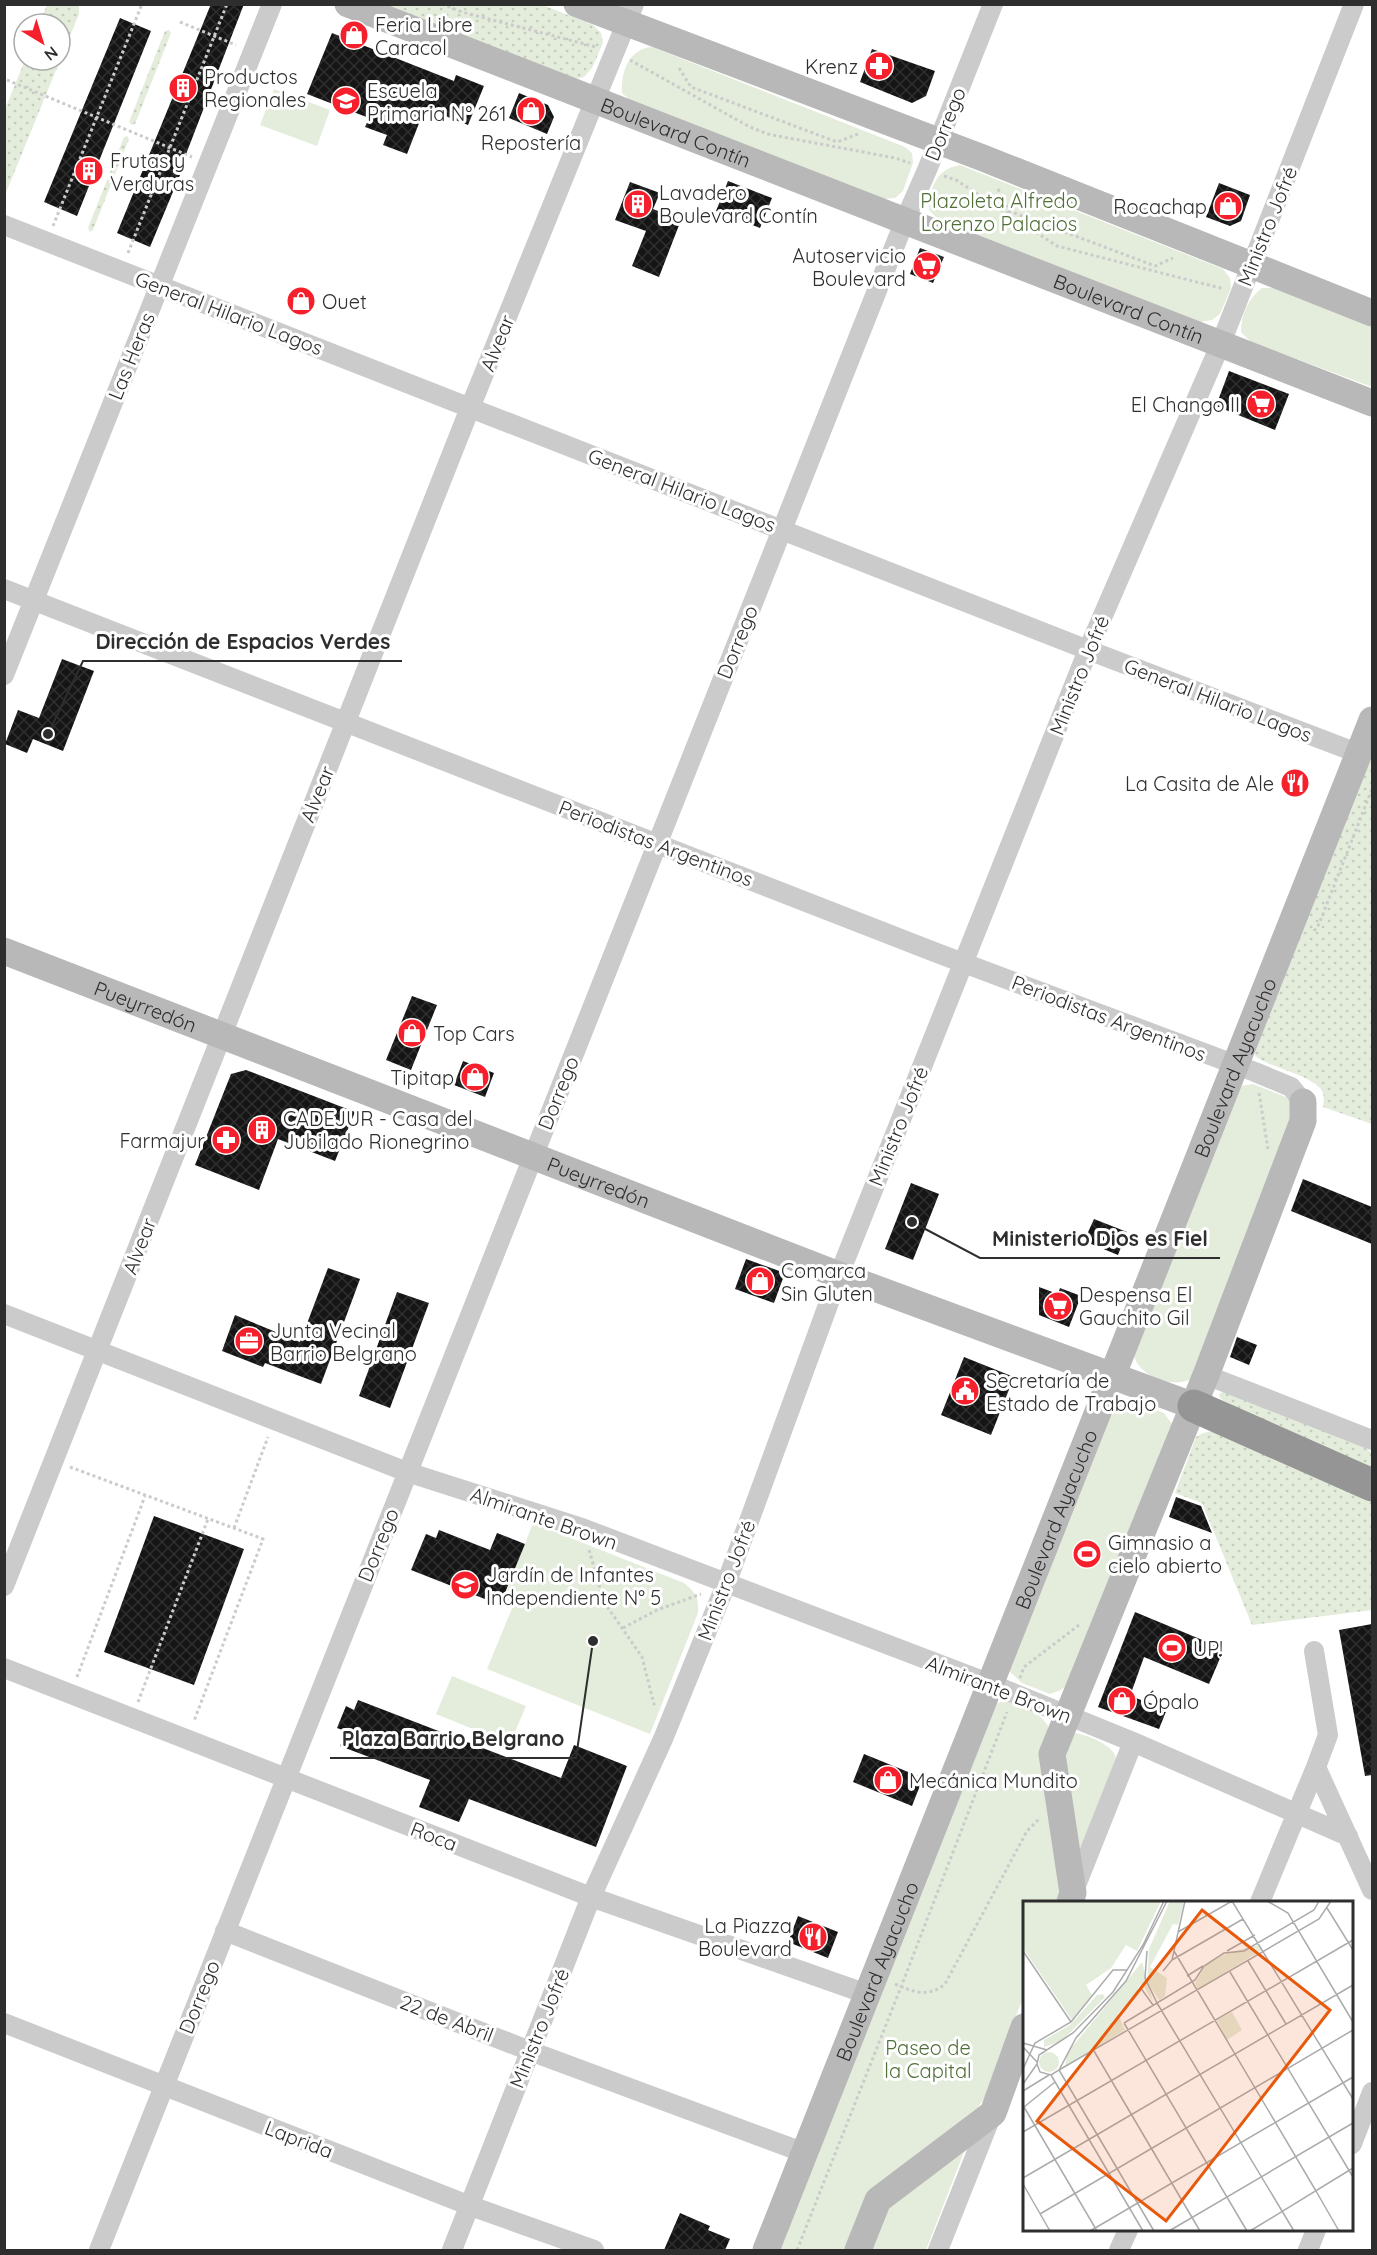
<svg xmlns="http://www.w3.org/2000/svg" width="1377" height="2255" viewBox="0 0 1377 2255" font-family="Quicksand,sans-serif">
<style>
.grass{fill:url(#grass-dots)}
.park{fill:#e4eddb}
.building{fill:url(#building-cross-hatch)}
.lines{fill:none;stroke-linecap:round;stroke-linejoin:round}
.path{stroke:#cbcbcb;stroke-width:3;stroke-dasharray:3 3;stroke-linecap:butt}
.street{stroke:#cbcbcb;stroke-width:20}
.secondary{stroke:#b8b8b8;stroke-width:27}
.highway{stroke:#959595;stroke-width:33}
.labels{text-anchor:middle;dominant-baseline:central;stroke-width:6;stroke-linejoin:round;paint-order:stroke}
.poi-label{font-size:20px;fill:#2e2e2e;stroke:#fff;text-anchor:start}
.street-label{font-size:20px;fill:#2e2e2e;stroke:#fff}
.park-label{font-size:20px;fill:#506f37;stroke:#fff}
.inset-road{fill:none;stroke:#ababab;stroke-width:1.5}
.view{fill:#e8590c;fill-opacity:0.15;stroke:#e8590c;stroke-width:3}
.inset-edge{fill:none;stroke:#2e2e2e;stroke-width:3}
.leader{fill:none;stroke:#2e2e2e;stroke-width:2}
.callout-dot{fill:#2e2e2e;stroke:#fff;stroke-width:2}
.callout-label{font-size:21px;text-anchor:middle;font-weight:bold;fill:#2e2e2e;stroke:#fff;stroke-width:6;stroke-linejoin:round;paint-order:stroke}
</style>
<defs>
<pattern id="grass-dots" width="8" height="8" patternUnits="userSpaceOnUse" patternTransform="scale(1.5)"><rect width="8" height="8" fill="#e4eddb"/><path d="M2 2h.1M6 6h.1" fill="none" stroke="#c4ccbc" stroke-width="1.8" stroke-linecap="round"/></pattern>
<pattern id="building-cross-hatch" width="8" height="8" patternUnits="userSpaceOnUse" patternTransform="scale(1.5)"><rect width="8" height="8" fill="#151515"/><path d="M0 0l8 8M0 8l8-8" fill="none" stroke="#2f2f2f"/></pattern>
</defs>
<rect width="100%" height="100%" fill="#fff"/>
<path class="grass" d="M47,5h32v9l-74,181v-86l20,-49h35v-36h-21z
M383,5h160l50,20 8,8 2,10 -11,25 -8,9 -11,3z
M169,30l2,3 -36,91 -3,1 -3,-3 36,-91z
M127,136l2,3 -36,91 -3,2 -2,-4 36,-91z
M1372,740v384l-49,-17c1,-7 2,-13 -3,-19 -15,-15 -47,-19 -65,-32v-12z
M1224,1391l136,53 12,9v17l-146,-67 -6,-5 -1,-4z
M1213,1431l159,70v109l-120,15 -50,-122 -27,-10 21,-56 7,-4z"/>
<path class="park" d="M652,47l253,100 7,6 1,10 -10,28 -8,7 -12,1 -252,-98 -9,-8c-1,-22 7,-44 30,-46z
M274,89l56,21 -13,36 -57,-21z
M960,165l263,104 7,9 1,10 -11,26 -8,6 -12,2 -262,-103 -9,-9c1,-23 7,-41 31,-45z
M1262,288h12l98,39v60l-121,-45 -10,-10c0,-18 7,-33 21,-44z
M1253,1084l33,13 5,5 3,16 -103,261c-18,10 -52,-3 -57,-23l107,-270z
M1128,1399l36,14 8,11 -106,262 -5,4 -11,4 -28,-11 -12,-11 -1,-8 103,-256 9,-8z
M533,1523l151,60c12,9 15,15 14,30l-48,121 -163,-65 26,-63 -11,-3z
M452,1676l74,30 -16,38 -74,-30z
M1004,1701c15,2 36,11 44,25l13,173 -2,3h-35v93l-38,101 -8,11 -106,81 -6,8 -22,54h-64l213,-542 5,-5z
M1075,1733c12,2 39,12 41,25l-34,88 -3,1 -15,-93 8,-18z
M964,2152l-38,98h-55l14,-37 10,-11z"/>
<path class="building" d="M211,4h33l-61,158 2,1 -35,84 -33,-14z
M120,18l31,13 -74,185 -33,-14z
M332,33l122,48 2,-6 28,11 -16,39 -43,-17 -18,46 -24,-9 4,-10 -22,-8 4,-9 -62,-24z
M872,49l63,22 -9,25 -14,7 -52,-21z
M519,93l29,12 6,12 -7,17 -38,-16z
M728,181l44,17 -12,30 -44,-17z
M630,182l30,11 -7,16 28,11 -22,57 -27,-11 14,-35 -31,-11z
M1219,183l31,12 -9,26 -11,5 -24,-9z
M920,248l24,9 -11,26 -23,-9z
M1229,371l60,23 -14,36 -59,-24z
M62,659l32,12 -31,80 -30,-12 -6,14 -22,-9 13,-34 21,8z
M412,996l25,9 -26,65 -25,-10z
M463,1061l31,12 -9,24 -31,-12z
M246,1070l109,42 -20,49 -57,-22 -19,51 -64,-25 36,-91z
M1303,1179l69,28v37l-81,-33z
M911,1183l28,11 -26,66 -28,-11z
M1094,1219l33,13 -9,23 -34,-14z
M746,1259l39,14 -11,30 -39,-14z
M328,1268l32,11 -39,105 -56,-21 -2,4 -41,-16 13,-36 65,27z
M1039,1287l19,7 2,-6 21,8 -12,31 -30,-12z
M397,1292l32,11 -39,105 -31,-12z
M1237,1337l20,8 -8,20 -19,-8z
M964,1357l50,20 -23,58 -50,-20z
M1176,1497l25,9 11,27 -43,-16z
M154,1516l90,33 -50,136 -90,-33z
M439,1530l51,20 7,-17 28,11 -25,61 -89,-35 15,-36 10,4z
M1135,1612l89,37 -15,35 -65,-27 -14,39 37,13 -8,20 -61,-22z
M1372,1624v151l-7,1 -26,-146z
M358,1700l203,78 13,-33 53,21 -31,81 -127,-48 -10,23 -40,-15 11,-27 -90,-34 5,-15 -8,-3 9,-22 8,4z
M864,1754l59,24 -11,28 -59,-24z
M798,1916l40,16 -10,26 -40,-16z
M680,2213l30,13 -2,4 22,9 -5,11h-61z"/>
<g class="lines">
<path class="path" d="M442,4l20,8 134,35
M180,22l56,23
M630,60l118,66 19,8 128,24 15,5
M679,68l12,19 146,55 21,-8
M7,80l185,77
M944,176l12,4 101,66 167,43
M998,189l11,22 146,55 18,-8
M53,226l89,-222
M128,253l99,-249
M1314,931l5,-7 53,-135
M1259,1093l9,56
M70,1467l193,72 -69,182
M234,1528l34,-91
M589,1550l15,52 38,55 13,51
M623,1628l34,-18 44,-16
M77,1677l68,-181
M1020,1678l4,-11 55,-42
M138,1702l70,-183
M895,1984c18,8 33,14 50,0l82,-153 12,-12
M797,2250l104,-263 106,-275"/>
<path class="street" d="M4,225l1084,425 272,104
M4,589l933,364 318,119 36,15 12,15
M4,675l268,-671
M4,1314l403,158 175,56 409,156 142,58 215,94
M1206,1375l166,65
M4,1586l466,-1178 164,-404
M1314,1651l14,84 -12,32 56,123
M4,1668l587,229 276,97
M1073,1893l60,-151
M1260,1902l56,-135
M225,1931l305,120 275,102
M4,2023l464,182 126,45
M1352,2144l20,-52
M99,2250l806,-2030 22,-50 66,-166
M452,2250l139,-353 72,-158 63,-155 113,-309 249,-625 133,-307 133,-339
M938,2250l54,-136
M1119,2250l9,-20
M1308,2250l8,-20"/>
<g class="secondary">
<path id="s1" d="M348,4l1024,399"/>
<path d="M577,4l406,154 389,155"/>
<path id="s2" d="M4,951l835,324 355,131"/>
<path d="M1070,1902l3,-9 -21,-139 154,-379 97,-254v-19"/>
<path id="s3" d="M766,2250l606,-1530"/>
<path d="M858,2250l20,-50 115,-87 31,-86"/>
</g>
<path class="highway" d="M1194,1406l178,79"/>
</g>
<defs>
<g id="shop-disc" transform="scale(1.5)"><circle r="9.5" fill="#f61f2c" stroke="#fff"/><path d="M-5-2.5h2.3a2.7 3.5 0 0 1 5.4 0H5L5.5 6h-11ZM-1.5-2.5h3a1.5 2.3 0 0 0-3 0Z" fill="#fff"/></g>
<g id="pharmacy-disc" transform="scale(1.5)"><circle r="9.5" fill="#f61f2c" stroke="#fff"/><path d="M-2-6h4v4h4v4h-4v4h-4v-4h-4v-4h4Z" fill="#fff"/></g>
<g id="building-disc" transform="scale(1.5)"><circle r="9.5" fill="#f61f2c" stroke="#fff"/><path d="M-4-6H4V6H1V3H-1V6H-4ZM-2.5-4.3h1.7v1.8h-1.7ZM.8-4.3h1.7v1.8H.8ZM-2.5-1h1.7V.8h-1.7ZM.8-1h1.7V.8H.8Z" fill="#fff"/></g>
<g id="school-disc" transform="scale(1.5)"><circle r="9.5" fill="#f61f2c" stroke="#fff"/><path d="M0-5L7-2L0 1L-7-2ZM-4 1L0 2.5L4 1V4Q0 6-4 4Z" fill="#fff"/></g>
<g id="supermarket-disc" transform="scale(1.5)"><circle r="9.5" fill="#f61f2c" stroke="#fff"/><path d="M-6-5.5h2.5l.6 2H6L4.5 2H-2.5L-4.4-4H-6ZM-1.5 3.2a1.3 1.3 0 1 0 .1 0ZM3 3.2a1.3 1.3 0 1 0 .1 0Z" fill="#fff"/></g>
<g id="restaurant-disc" transform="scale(1.5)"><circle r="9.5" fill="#f61f2c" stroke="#fff"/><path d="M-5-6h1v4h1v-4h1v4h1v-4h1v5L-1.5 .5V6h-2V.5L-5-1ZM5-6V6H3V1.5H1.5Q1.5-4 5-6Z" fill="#fff"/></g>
<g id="office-disc" transform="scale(1.5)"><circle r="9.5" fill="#f61f2c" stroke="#fff"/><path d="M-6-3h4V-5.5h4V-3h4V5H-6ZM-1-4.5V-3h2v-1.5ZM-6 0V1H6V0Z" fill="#fff"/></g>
<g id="civic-disc" transform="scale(1.5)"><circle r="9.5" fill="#f61f2c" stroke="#fff"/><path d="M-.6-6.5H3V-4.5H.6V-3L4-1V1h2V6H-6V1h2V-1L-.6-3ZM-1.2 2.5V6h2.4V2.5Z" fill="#fff"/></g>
<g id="stadium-disc" transform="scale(1.5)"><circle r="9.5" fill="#f61f2c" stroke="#fff"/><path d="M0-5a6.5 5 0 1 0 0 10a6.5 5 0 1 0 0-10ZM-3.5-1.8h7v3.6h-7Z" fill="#fff"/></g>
</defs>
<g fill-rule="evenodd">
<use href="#shop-disc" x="354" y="35"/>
<use href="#pharmacy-disc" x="879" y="66"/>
<use href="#building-disc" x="183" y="88"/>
<use href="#school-disc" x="346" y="101"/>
<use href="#shop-disc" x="531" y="111"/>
<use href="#building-disc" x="89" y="171"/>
<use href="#building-disc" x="638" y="204"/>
<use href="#shop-disc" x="1228" y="206"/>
<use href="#supermarket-disc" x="927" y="266"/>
<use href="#shop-disc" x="301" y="301"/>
<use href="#supermarket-disc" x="1261" y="404"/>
<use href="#restaurant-disc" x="1295" y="783"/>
<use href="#shop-disc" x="412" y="1033"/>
<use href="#shop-disc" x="475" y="1077"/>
<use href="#building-disc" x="262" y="1130"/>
<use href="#pharmacy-disc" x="226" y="1140"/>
<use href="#shop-disc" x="760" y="1281"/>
<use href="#supermarket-disc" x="1058" y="1306"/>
<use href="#office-disc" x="249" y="1341"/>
<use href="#civic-disc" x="965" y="1391"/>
<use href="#stadium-disc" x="1087" y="1554"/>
<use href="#school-disc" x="465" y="1585"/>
<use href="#stadium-disc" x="1172" y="1648"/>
<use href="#shop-disc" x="1122" y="1701"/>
<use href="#shop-disc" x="888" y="1780"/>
<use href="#restaurant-disc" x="813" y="1937"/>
</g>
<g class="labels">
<g class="poi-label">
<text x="375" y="24">Feria Libre<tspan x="375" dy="23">Caracol</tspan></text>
<text x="858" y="66" text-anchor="end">Krenz</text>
<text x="204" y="76">Productos<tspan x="204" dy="23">Regionales</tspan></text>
<text x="367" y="90">Escuela<tspan x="367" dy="23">Primaria N° 261</tspan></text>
<text x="531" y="142" text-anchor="middle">Repostería</text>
<text x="110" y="160">Frutas y<tspan x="110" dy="23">Verduras</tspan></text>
<text x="659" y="192">Lavadero<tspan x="659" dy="23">Boulevard Contín</tspan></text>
<text x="1207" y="206" text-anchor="end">Rocachap</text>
<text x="906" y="255" text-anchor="end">Autoservicio<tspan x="906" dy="23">Boulevard</tspan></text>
<text x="322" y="301">Ouet</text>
<text x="1240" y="404" text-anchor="end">El Chango II</text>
<text x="1274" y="783" text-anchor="end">La Casita de Ale</text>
<text x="433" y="1033">Top Cars</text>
<text x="454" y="1077" text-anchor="end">Tipitap</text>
<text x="283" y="1118">CADEJUR - Casa del<tspan x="283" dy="23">Jubilado Rionegrino</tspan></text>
<text x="205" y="1140" text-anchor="end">Farmajur</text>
<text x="781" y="1270">Comarca<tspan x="781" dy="23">Sin Gluten</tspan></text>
<text x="1079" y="1294">Despensa El<tspan x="1079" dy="23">Gauchito Gil</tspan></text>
<text x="270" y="1330">Junta Vecinal<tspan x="270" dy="23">Barrio Belgrano</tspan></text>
<text x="986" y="1380">Secretaría de<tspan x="986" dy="23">Estado de Trabajo</tspan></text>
<text x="1108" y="1542">Gimnasio a<tspan x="1108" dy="23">cielo abierto</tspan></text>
<text x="486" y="1574">Jardín de Infantes<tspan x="486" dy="23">Independiente N° 5</tspan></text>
<text x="1193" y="1648">UP!</text>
<text x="1143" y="1701">Ópalo</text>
<text x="909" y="1780">Mecánica Mundito</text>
<text x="792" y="1925" text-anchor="end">La Piazza<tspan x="792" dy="23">Boulevard</tspan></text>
</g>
<g class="street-label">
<text transform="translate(945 124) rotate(-68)">Dorrego</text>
<text stroke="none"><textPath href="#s1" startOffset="352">Boulevard Contín</textPath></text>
<text transform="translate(1267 226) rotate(-68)">Ministro Jofré</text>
<text stroke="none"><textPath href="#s1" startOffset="838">Boulevard Contín</textPath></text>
<text transform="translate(229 313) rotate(21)">General Hilario Lagos</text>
<text transform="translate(497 343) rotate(-68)">Alvear</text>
<text transform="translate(131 356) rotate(-68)">Las Heras</text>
<text transform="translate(682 490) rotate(21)">General Hilario Lagos</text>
<text transform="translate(737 642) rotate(-68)">Dorrego</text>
<text transform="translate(1079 675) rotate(-68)">Ministro Jofré</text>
<text transform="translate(1218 700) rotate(21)">General Hilario Lagos</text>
<text transform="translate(317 794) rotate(-68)">Alvear</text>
<text transform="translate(656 843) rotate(21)">Periodistas Argentinos</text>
<text stroke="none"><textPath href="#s2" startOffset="152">Pueyrredón</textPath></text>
<text transform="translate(1109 1018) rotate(21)">Periodistas Argentinos</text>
<text stroke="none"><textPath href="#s3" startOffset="1272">Boulevard Ayacucho</textPath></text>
<text transform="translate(558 1093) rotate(-68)">Dorrego</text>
<text transform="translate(898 1126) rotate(-68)">Ministro Jofré</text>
<text stroke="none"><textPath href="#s2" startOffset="638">Pueyrredón</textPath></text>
<text transform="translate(139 1246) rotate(-69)">Alvear</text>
<text transform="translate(544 1518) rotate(19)">Almirante Brown</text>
<text stroke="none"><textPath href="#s3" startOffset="786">Boulevard Ayacucho</textPath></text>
<text transform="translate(378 1545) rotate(-68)">Dorrego</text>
<text transform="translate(726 1580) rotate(-69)">Ministro Jofré</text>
<text transform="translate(999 1689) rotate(21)">Almirante Brown</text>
<text transform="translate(434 1836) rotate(21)">Roca</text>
<text stroke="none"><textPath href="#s3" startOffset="300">Boulevard Ayacucho</textPath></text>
<text transform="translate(199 1997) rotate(-68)">Dorrego</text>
<text transform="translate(447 2018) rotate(21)">22 de Abril</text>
<text transform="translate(539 2028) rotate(-68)">Ministro Jofré</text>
<text transform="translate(299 2139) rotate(21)">Laprida</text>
</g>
<g class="park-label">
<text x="999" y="200">Plazoleta Alfredo<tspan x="999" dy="23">Lorenzo Palacios</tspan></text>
<text x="928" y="2047">Paseo de<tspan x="928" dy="23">la Capital</tspan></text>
</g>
</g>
<g transform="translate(1023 1901)">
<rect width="330" height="330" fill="#fff"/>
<path d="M147,0h14l-6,24 -5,-1 -23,43 17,11 -2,18 -6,4 -12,-18 2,-33zM119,61l11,40 -10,-17 -5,2 1,3 -21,24 7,16 -60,37 2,-14zM80,93l2,3 -43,44 -18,6v-7l26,-15 27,-30z" fill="#e4eddb"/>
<path d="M0,0h138l-24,50 -11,-6 -15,23 -25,17 6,10 -20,25 -49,-72zM236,44l3,5 -64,39 -3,-6 10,-17 22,-13zM209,111l10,18 -15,10 -10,-20zM16 161a10 10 0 1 1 20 0a10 10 0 1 1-20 0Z" fill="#e4eddb"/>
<path class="inset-road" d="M141,0l-21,44 -30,47 -40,41 -34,22 -2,9 3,8 11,3 8,-5 17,-32 50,-57 41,-80M244,0l21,12 65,109M304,7l26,42M155,31l54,-31 121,198M0,50l48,71M124,50l-2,27 12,25M151,50l142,240M204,50l28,-16M149,59l71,-41M225,60l38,63M140,70l9,-11 13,-59M207,71l123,205M164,75l16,-10M117,86l13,18M134,102l125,208M101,122l123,208M101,122l71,-43 9,-14 20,-13 20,-2 70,-41 5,-9M0,142l24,7M0,146l14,15M71,150l106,180M0,168l12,-26 36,-21 42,-52h14M36,169l260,-151 12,-18M36,169l95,161M28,174l92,156M0,183l14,-20M0,190l26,-16M1,206l73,124M1,206l31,-25M0,231l330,-192M0,277l330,-193M0,283l27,47M293,290l23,40M259,310l12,20M17,313l313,-184M67,330l263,-154M146,330l184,-108M227,330l103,-63"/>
<path class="view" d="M179,9l128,100 -164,211 -129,-100z"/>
<rect width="330" height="330" class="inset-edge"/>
</g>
<path class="leader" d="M48 734L83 661H402M912 1222L980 1258H1220M593 1641L576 1758H330"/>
<g class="callout-dot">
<circle cx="48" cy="734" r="6"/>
<circle cx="912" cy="1222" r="6"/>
<circle cx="593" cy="1641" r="6"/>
</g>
<g class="callout-label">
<text x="243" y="649">Dirección de Espacios Verdes</text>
<text x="1100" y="1246">Ministerio Dios es Fiel</text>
<text x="453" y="1746">Plaza Barrio Belgrano</text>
</g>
<rect width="1377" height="2255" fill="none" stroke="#2e2e2e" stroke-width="12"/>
<g transform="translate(42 42) rotate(142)"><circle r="28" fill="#ffffff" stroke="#ababab" stroke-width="1.5"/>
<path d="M0-4.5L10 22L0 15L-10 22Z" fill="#f61f2c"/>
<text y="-9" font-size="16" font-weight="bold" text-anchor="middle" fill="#2e2e2e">N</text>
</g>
</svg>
